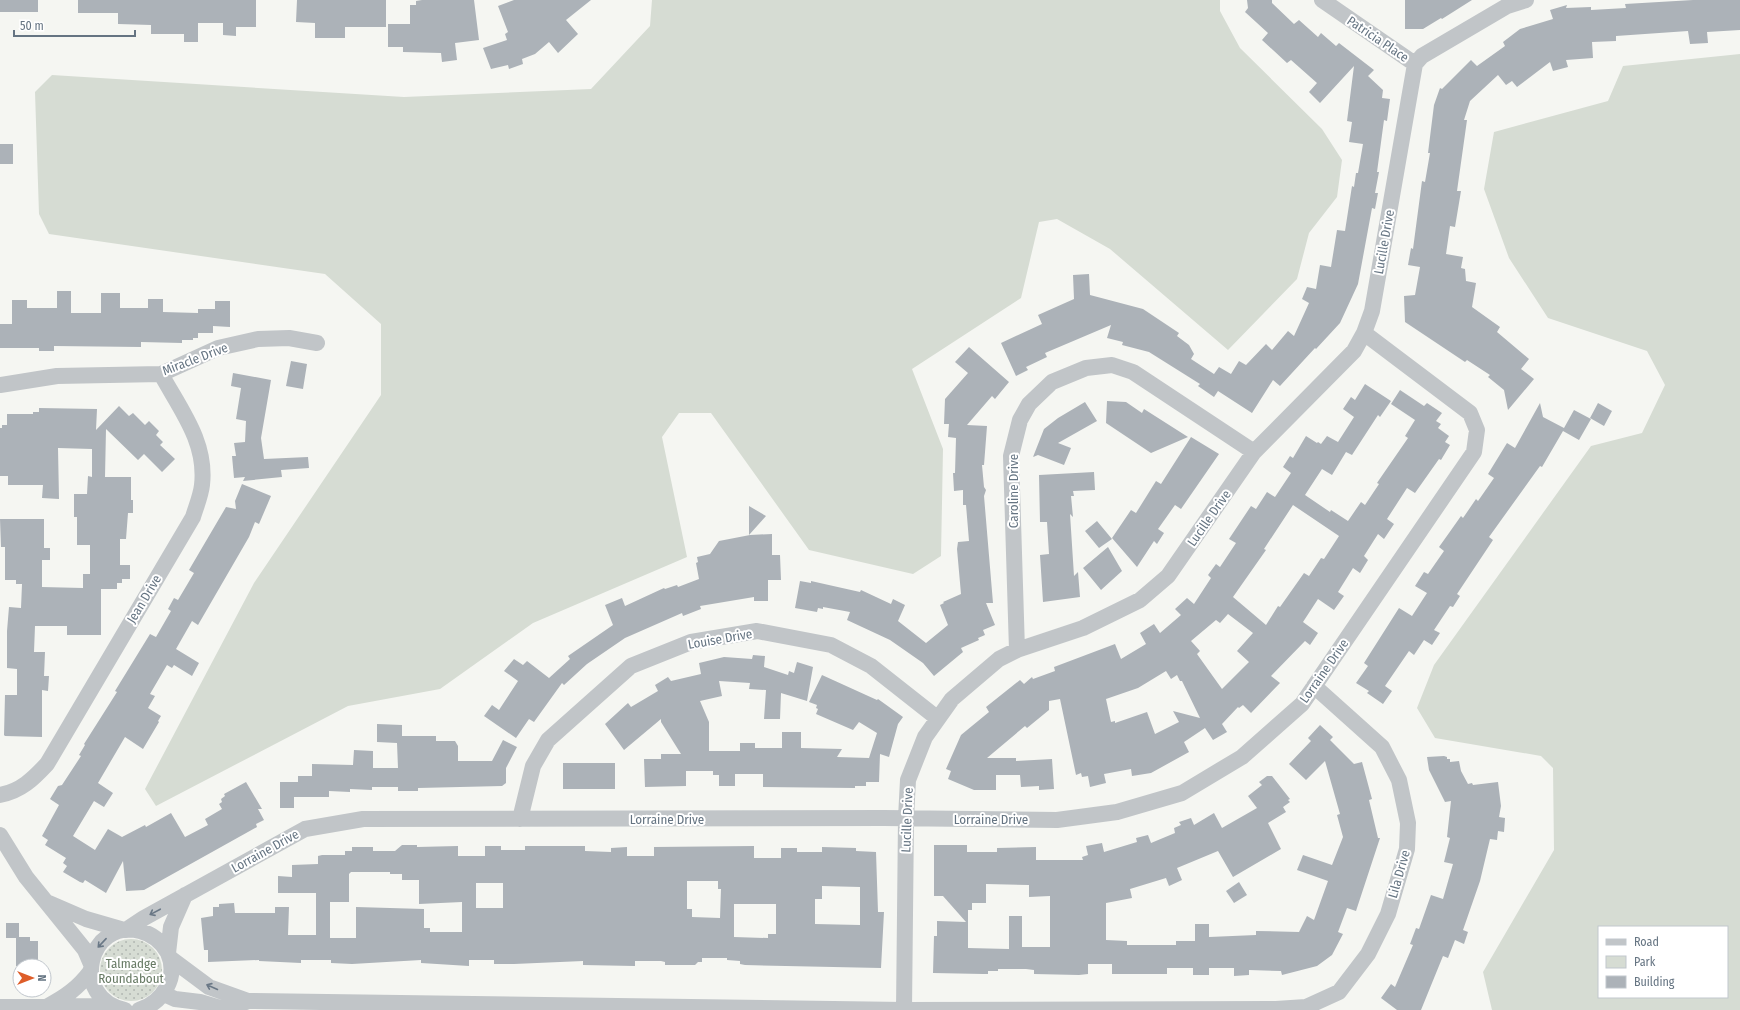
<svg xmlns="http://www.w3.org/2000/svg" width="1740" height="1010" viewBox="0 0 1740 1010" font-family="'Fira Sans Condensed',sans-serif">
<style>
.green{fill:#d6dcd3;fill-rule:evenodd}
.park{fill:url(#park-dots)}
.building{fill:#acb2b8;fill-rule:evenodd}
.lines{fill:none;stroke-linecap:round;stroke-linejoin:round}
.minor{stroke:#c1c5c8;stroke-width:16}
.oneway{stroke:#6a7886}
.labels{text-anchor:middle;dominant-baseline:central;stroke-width:4;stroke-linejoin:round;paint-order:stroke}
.street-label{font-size:13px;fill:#657482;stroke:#fff}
.park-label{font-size:13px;fill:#677a64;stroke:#fff}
</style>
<defs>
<pattern id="park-dots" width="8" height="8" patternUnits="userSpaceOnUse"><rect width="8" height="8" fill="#d6dcd3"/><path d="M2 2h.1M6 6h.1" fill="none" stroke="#b1b7b1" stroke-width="1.8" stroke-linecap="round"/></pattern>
</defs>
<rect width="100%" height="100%" fill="#f5f6f2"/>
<path class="green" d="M652,0h568v11l20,37 82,81 20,31 -5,37 -28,36 -12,46 -69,71 -118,-101 -53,-30 -18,3 -18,76 -109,71 31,80 -2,107 -28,18 -104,-24 -98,-137h-32l-17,24 25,120 -154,66 -93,66 -92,17 -192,100 -11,-17 109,-206 127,-188v-71l-56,-50 -276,-40 -10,-20 -4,-122 17,-17 352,22 187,-8 59,-63z
M1740,54v956h-248l-9,-38 71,-122 -1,-82 -12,-12 -106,-18 -18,-30 17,-43 157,-219 51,-13 23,-48 -18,-34 -99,-33 -39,-60 -25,-69 10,-57 114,-31 15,-35zM1599,927h128v70h-128z"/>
<path class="park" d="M100 970a31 31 0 1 1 62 0a31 31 0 1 1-62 0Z"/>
<path class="building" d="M0,0h38v12h-38z
M78,0h178v27h-20v9l-13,-1v-12h-25v19h-14v-8h-33v-9l-33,-1v-11h-40z
M297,0h89v27h-41v11h-30v-15l-19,-1z
M422,0h52l5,40 -24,3 2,17 -15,2 -1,-9 -38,-1v-5h-15v-23h22v-19h6v-4z
M514,0h77l-25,20 12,14 -20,19 -9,-11 -14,12 -13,5 1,5 -14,5 -1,-4 -17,4 -8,-21 24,-8 -2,-6 3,-2 -10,-26z
M1247,0h25v3l22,21 5,-4 19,17 3,-4 15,13 3,-3 35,27 -6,6 15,14 -1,8 8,1 -3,22 -3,-1 -7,52h2l-4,21h3l-3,16 -3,-1 -14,76 -18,39 -24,26 -1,-1 -35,38 -7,-6 -21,33 -34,-22 -4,6 -16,-11 2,-2 -51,-32 -27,-7 1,-3 -16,-4 4,-13 -66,28 2,4 -21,10 2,3 -12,6 -15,-33 41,-19 -4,-9 36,-16 -1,-24 16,-1 1,21 53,14 36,24 -2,3 12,9 5,9 -3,5 23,15 5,-7 12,7 8,-13 7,4 20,-21 6,6 16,-19 6,5 15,-33 -7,-4 5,-12 9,2 4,-24 11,2 6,-37 8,1 7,-45 2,1 2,-14h2l5,-29 -14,-2 3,-20 -5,-1 7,-55 -34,37 -11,-11 8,-9 -26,-23 -4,3 -25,-23 6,-7 -23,-21 3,-4z
M1405,0h67l-30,19 -1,-1 -18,11h-18z
M1693,0h47v30l-33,2 1,11 -18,1 -2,-13 -72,5v5l-24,1 1,16 -27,2 2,7 -15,4 -3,-9 -33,25 -5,-6 -6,4 -8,-10 -28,26 -6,19h3l-10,71h4l-6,36 -5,-1 -4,28 17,3 -2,11 4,1 1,12 10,2 -4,24 28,20 -3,5 32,27 -8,10 13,10 -26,31 -4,-20 -16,-13 2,-2 -23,-15 -2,2 -60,-40 -1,-26 11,-1 5,-28 -12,-2 3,-17 2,1 9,-68 3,1 5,-29h-2l6,-48 6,-17 2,1 29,-29 6,6 28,-20 -2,-4 17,-13 33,-10 -3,-9 17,-5 -1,3 25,-1v3l35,-2 -1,-4z
M0,144h13v20h-13z
M57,291h14v22h30v-20h19v15h28v-9h15v13l35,1v-4h17v-8h15v26l-17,-1v7h-15v5h-5v2h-11v3l-41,-1v5l-87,-1v5h-15v-3h-39v-24h12v-24h15v8h30z
M969,347l40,35 -14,17 -3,-3 -25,29 20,1 -3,39h-2l2,22 2,3 -2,6 9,107h-7l9,22 -12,5 2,5 -7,3 1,2 -18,8 2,4 -29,24 -11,-13 -33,-23 -43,-20 3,-8 -27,-5v2l-5,-1 -1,4 -22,-4 5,-27 11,2v-2l49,11 1,-2 30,14 2,-5 12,6 -7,16 28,22 22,-18 -8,-20 4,-2 -1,-1 18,-8 -4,-45 1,-7 11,-1 -3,-36h-3v-15l-9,1 -1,-18h2l1,-35 -8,-1 1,-13h-5l1,-25 23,-26 -13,-11z
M291,361l16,3 -4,25 -17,-3z
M233,373l38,7 -10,58 3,21 44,-2 1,11 -28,2 1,7 -39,4 2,-4 -11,1 -2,-22h4l-2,-13 11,-1 1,-21 -10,-2 5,-31 -10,-2z
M1365,384l26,17 -11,16 -2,-2 -26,40 -6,-3 -14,23 -10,-6 -17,26 25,17 1,-2 17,11 13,-19 4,3 14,-21 -2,-1 2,-3 29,-42 -3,-2 10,-16 -24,-16 9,-14 24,16 3,-3 15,10 -6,8 5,3 -3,4 11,8 -4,6 5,3 -9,15 -2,-1 -24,34 -8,-5 -20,31 7,5 -10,15 -6,-5 -14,22 4,4 -8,13 -7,-5 -15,24 6,4 -10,14 -16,-11 -15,23 15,11 -8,12 -5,-4 -34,35 9,7 -29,30 -8,-8 -4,3 -1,-1 -16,17 5,8 -14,8 -8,-12 -21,14 5,10 -38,21 -19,3 -1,-7 -27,5 2,9 -16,4 -2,-11 -6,1 -1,-4 -5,2 -16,-76 -11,2v9l-22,18 -2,-2 -38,32h29v3l36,-2 2,30 -15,1v-4l-18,1 -1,-12h-24v15h-22l-26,-11 3,-8 -5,-2 15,-34 28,-23 -3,-5 34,-27 4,4 8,-7 1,2 22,-8 -1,-4 61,-23 6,15 25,-15 -6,-11 14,-9 6,9 21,-18 -6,-6 12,-11 7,6 17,-26 -3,-3 8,-11 4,3 16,-24 -7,-4 22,-33 5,3 11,-17 8,5 16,-24 -8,-6 7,-11 3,2 13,-22 11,7 1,-1 3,2 6,-8 11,6 16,-25 -11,-8 8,-12 4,3zM1293,505l46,31 -15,23 -3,-1 -12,18 -5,-3 -24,34 -2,-1 -12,19 -33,-28 33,-47 -2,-1zM1228,614l25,19 -16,18 12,11 -27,27 -25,-35 3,-3 -9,-10 25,-21 4,3zM1166,671l5,8 6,-4 3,6h2l18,37 -27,-7 6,11 -24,12 -8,-22 -32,11v-2l-4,1 -5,-23 32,-11z
M1107,401l19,1 16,11 2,-4 44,28 -37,16 -45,-30z
M1085,402l12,19 -39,22 13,5 -7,17 -26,-10 -5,2 11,-28 14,-11z
M1540,403l3,14 21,11 10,-18 17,9 -12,21 -16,-9 -21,36 -2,-1 -51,71 4,3 -36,54 3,2 -7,11 -3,-1 -16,24 6,3 -8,12 -8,-5 -10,15 -5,-4 -24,35 7,5 -9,13 -16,-11 2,-2 -13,-8 12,-17 -4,-3 35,-55 13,8 15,-23 -12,-7 9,-14 4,2 16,-23 -5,-4 10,-14 12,-17 2,2 13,-19 2,2 16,-23 -6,-4 19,-31 8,5z
M1598,403l14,8 -8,15 -14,-8z
M119,406l10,10 4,-3 12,12 4,-4 10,10 -3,4 7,7 -3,3 15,14 -13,13 -18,-18 -6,6 -32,-31 -1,48h26v23h2v13h-5l-2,26h-6v26h10v14h-8v4h-5v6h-16v46h-34v-9h-32l-1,26h11l-1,24h5l-1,15 -6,-1v47l-37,-1 -1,-1 1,-40h12v-26l-10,-1v-37l2,-24 12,1 1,-24h-6v-4h-11v-33h-4l-1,-28h44v29h6v12h-8v27l41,1v-14h7v-29h-13v-28h-3v-23h13l1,-18 4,1v-28l-34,-1 1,51 -17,-1 1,-13h-35v-9h-8v-48h2v-3h5v-11h26v-2h6v-4l58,1 -1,21z
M1191,437l28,17 -38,55 -6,-4 -17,24 6,4 -7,11 -3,-3 -17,26 -25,-29 19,-28 5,3 20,-32 5,3z
M1094,472l1,18 -22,1 1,5h-3l2,21 -3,-3 4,62 4,-4 2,25 -37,5 -3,-47 9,-1 -2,-32h-7l-1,-47z
M242,484l29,12 -12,28 -4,-2 -6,15 -51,88 -6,-4 -16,28 23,14 -7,13 -18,-11 -2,3 -5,-3 -17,29 5,2 -7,12 13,8 -3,5 1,1 -16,27 -18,-12 -27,46 15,10 -9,14 -10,-6 -21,35 22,14 13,-21 14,8 23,-12 1,2 25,-14 14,24 23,-12 -3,-6 17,-10 -3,-5 3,-2 -1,-3 4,-3 -1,-2 22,-12 16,27h-4l6,11 -8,4 1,3 -113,63 -18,1 -3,-30 -17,32 -21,-13 -2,3 -3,-1 -17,-10 4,-6 -4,-3 3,-5 -21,-13 3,-5 -6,-4 17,-31 -9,-6 8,-13 4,-1 19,-29 -2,-1 6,-10 -1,-1 33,-52 -2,-1 35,-57 6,3 15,-26 -3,-2 6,-11 4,2 16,-27 -5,-3 37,-63 10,2 -1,-8z
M749,506l17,10 -17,19z
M1097,521l15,18 -13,9 -14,-17z
M772,534v21h8l1,25h-13v21h-14v-4l-54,9 1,3 -18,7 -1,-3 -57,25 -38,26 -23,21 -2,-2 -28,39 -5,-3 -13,19 -32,-22 8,-11 7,5 19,-29 -14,-10 10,-12 9,6 4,-4 22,17 21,-19 -2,-3 45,-31 -8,-20 17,-7 3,8 39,-18 1,1 12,-4 1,2 21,-8 -3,-16 2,-1 -1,-5 13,-3 9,-13 31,-6z
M1108,547l14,24 -21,19 -18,-22z
M753,655l12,1 -1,11 24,8 1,-4 5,2 3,-11 16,5 -6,34 -26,-8 -1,26h-16l2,-29 -17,-1 1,-6 -31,-2 3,15 -22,5 9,21v29h31v-8h15v5h27v-16h19v16l41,1 -5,8 32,1 8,-25 -18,-11 -6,8 -37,-16 2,-5 -2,-1 1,-3 -8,-3 13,-27 55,25 1,-1 25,18 -5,7 -9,33 -9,-3 -1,28h-13v4h-11v2l-92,-1v-13h-28v12h-16v-11h-6v-4h-27v15l-41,1 -1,-28h17v-5h20l-20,-32v-3l-37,31 -19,-26 23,-21 3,4 27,-16 -3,-6 13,-8 3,4 30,-7 -2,-11 25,-6 28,2z
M377,724l25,1v11h34v5h19l3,5v15h34l11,-21 14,7 -11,21v15l-4,3 -84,2v3h-20v-4h-26v3l-22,-1v3l-21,-1v6h-35v11h-14v-26h18v-6h14v-12l41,1 1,-15 19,1v17h25l-1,-25 -20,-1z
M1320,725l13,12 -3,3 24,24 8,-2 10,37 -3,1 9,38h2l-24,73 -9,-3 -9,24 5,2 -11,21 -15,11 -35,9 -1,-4 -32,-1v5l-15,1v-8h-25v7h-16v-7h-26v6h-55v-10h-24v10l-9,1 -45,-1v-4l-8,-1h-28v2h-10v3h-5l-50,-1 1,-37h3v-15l29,1 -23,-26h-9v-51h33v7h30v-4l39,-1v13h47l-1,-3 6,-2 -2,-9 16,-3 2,9 33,-10 -1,-4 12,-3 3,8 24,-10 -1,-5 7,-3 -2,-3 12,-4 3,7 20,-12 8,15 35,-20 -9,-12 14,-11 -3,-3 8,-6h5l18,23 -2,1 2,2 -7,5 3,5 -18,11 13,26 -48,28 -15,-26 -41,17 5,12 -13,6 -3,-8 -36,11 2,9 -26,5v37l21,1v4h49v-4h19v-17h14v13l47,-2v-4l43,1 8,-16 7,4 14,-39 -31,-11 6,-15 29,10 11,-28 -6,-22 3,-1 -15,-53 -19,19 -17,-16 22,-23 -3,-3zM986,884l43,1v12l21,-1v51h-28v-31h-13v33l-41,-1v-38h4v-7h14z
M1444,756l3,1v2h3v3l9,-1 2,10 7,13 4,-1 1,2 25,-3 3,24 -2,11 6,1 -1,14 -6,-1 -1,9 -7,-1 -10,42 -17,49 5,2 -4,12 -9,-4 -7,18 -5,-2 -22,54h-24l-16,-12 10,-14 4,3 18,-42 -3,-1 6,-16 3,1 12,-34 12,4 10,-35 -9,-2 6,-24 -3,-1 4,-36 -6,1 -16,-32 -2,-13z
M563,763h52v26h-52z
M402,845h15v2l41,-1v10h27v-10h16v4h24v-4h60v5l26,1v-4l16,-1v9h27v-9l100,-1v12h27v-10h16v4h25v-5l34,1v3l20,1 2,60h6l-3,56 -136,-3 -5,-1v-3l-13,-1v-2h-25v4h-4l-3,3h-30v-3l-4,-1h-26v5l-52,-1v-4l-69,3h-20v-4h-25v6l-48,-3v-3l-69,4 -21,-1v-3h-30v3l-42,-2v-1l-51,2v-12h-4l-3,-32 12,-2v-9h6v-3l15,-1 1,10h40v-6h14l-1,28h28v-42h-38v-17l14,1v-12l26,-1v-8l4,-1h23v-4h7v-4h21v4h22zM351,872h39v2h12v6h17v24l43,-2v30h-32v-4h-6v-19l-68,-2v31h-26v-36h19v-28zM687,881h31v8h3l-1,29 -28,-1v-8h-5zM476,883h27v25h-27zM822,886l38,1v38l-45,-1v-25h7zM734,904h42v30h-8v4l-34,-1z
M1239,882l8,13 -13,8 -8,-12z
M6,923h13v14h11v4h8v25h-22v-28h-10z"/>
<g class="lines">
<path class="minor" d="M1322,0l93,64
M0,385l57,-9 104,-2 57,-26 40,-9 31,-1 28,5
M1017,650l-6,-194 9,-36 9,-16 23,-22 34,-14 26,-3 21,7 121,80
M0,795c21,-4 33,-16 47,-31l146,-247c3,-10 8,-22 9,-32 5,-43 -22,-76 -41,-111
M520,819l13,-53 15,-26 83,-74 60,-24 66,-11 74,14 40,21 66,52
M0,835l26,42 59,73 6,14
M49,903l37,16 38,11
M126,930l18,-12 161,-89 58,-10 521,-1 173,2 60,-8 65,-19 60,-36 60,-53 172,-252 3,-22 -7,-17 -106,-80
M168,953l3,-26 14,-32
M170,958l39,29 39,14 656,9 372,-1 30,-2 33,-15 29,-38 20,-40 19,-65 1,-26 -9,-43 -17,-33 -68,-61
M164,994l11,5 25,3 20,6h11l17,-7
M48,1006c17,-9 30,-18 42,-34
M0,1007l98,-1 18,2
M125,1010c-56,-12 -37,-92 15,-79 12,3 22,11 28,22 11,25 -6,50 -29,57
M904,1010l2,-192 2,-38 17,-43 27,-38 47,-40 18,-9 66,-22 57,-28 28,-24 86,-124 100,-101 10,-18 8,-22 43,-247 7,-8 85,-50 19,-6"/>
</g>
<defs><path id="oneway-shaft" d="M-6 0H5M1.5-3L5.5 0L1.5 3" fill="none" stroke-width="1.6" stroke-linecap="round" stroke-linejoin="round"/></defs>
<g class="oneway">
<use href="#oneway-shaft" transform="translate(155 912) rotate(152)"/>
<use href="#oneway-shaft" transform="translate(102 943) rotate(133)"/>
<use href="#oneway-shaft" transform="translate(212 987) rotate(-156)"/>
</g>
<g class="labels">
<g class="street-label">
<text transform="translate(1378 39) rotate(34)">Patricia Place</text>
<text transform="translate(1384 242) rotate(-80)">Lucille Drive</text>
<text transform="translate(195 359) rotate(-21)">Miracle Drive</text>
<text transform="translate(1013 491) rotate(-90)">Caroline Drive</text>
<text transform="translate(1209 518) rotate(-55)">Lucille Drive</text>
<text transform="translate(144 599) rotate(-59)">Jean Drive</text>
<text transform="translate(720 639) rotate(-10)">Louise Drive</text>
<text transform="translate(1324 671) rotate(-55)">Lorraine Drive</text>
<text x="667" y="819">Lorraine Drive</text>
<text x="991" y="819">Lorraine Drive</text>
<text transform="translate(907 820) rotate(-88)">Lucille Drive</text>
<text transform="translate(265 851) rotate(-29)">Lorraine Drive</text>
<text transform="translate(1399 874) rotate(-74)">Lila Drive</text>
</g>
<g class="park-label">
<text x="131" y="963">Talmadge<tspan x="131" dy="15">Roundabout</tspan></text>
</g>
</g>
<rect x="1598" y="926" width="130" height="72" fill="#ffffff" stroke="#c1c7cd"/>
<rect x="1606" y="939" width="20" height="6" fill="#c1c5c8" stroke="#c1c7cd"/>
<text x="1634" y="946" font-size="12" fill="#657482">Road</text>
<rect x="1606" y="956" width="20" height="12" fill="#d6dcd3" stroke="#c1c7cd"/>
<text x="1634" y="966" font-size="12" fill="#657482">Park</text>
<rect x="1606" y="976" width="20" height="12" fill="#acb2b8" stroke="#c1c7cd"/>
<text x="1634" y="986" font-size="12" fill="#657482">Building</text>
<g transform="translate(32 978) rotate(90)"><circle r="19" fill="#ffffff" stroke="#c1c7cd"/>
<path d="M0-3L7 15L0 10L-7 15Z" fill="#de5d29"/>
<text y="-6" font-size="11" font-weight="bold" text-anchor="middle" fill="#657482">N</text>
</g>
<path d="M14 30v6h121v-6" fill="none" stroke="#657482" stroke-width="2"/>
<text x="20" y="30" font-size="12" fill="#657482" stroke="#ffffff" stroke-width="3" paint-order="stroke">50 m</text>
</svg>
